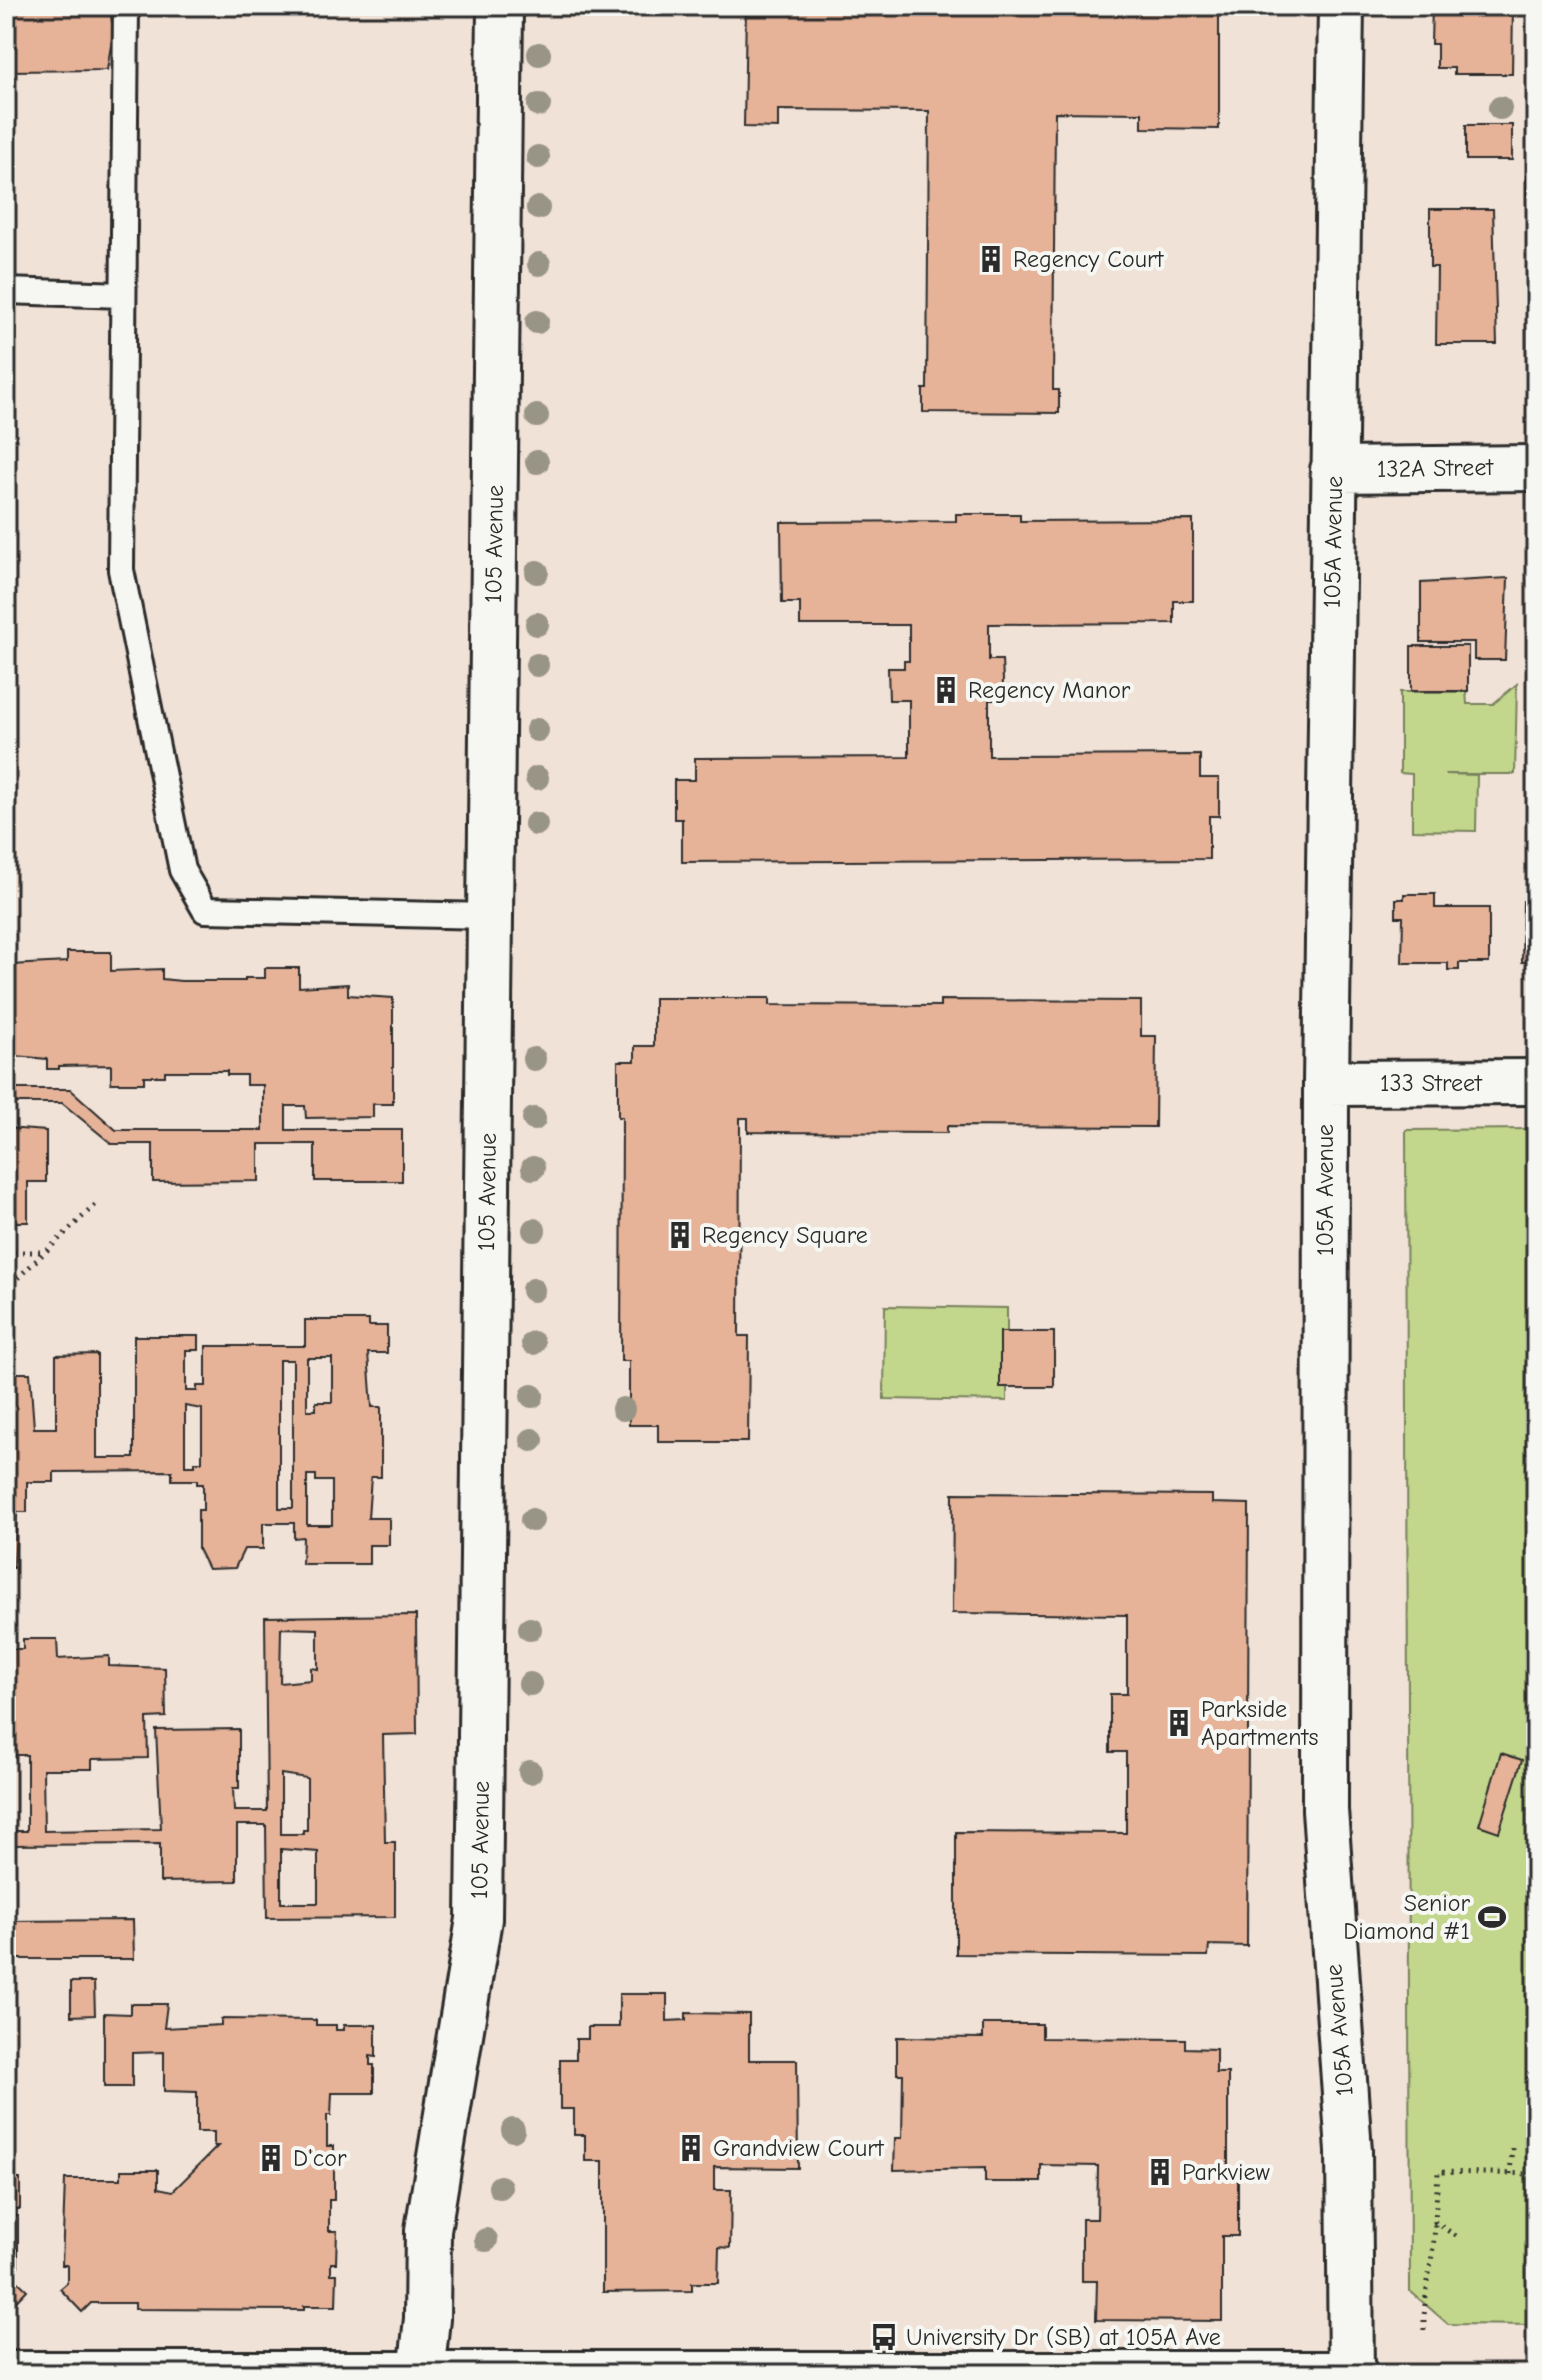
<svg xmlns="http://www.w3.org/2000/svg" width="1542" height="2380" viewBox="0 0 1542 2380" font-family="'Comic Neue',sans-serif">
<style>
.green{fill:#c3d78c;stroke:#77815c;stroke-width:2}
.building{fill:#e6b399;stroke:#2b2b2b;stroke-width:2;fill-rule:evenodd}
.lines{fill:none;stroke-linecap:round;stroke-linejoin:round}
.service-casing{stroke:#2b2b2b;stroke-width:30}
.minor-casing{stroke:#2b2b2b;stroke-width:50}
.tertiary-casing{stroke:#2b2b2b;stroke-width:50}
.secondary-casing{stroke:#2b2b2b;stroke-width:50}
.path{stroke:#2b2b2b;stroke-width:5;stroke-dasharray:2 6;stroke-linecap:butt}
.service{stroke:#f6f6f2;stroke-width:24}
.minor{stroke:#f6f6f2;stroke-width:44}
.tertiary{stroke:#f6f6f2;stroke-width:44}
.secondary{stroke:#f6f6f2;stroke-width:44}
.tree{fill:#999586}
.labels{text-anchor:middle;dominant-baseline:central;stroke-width:8;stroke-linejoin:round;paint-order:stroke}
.poi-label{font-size:24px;fill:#2b2b2b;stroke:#f6f6f2;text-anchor:start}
.street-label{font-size:24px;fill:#2b2b2b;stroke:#f6f6f2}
</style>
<rect width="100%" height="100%" fill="#f1e2d7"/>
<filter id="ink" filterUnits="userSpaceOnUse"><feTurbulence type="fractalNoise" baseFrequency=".0125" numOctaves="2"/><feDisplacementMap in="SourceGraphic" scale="16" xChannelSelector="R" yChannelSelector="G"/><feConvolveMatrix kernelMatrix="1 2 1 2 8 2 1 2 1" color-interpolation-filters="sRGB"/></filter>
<g filter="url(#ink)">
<path class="green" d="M1517,684l-2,90h-71l33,1 -1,56 -64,-1v-56l-12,-1v-81h66l1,12h26z
M1536,1129v1196l-88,-1 -38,-33 -4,-1161z
M885,1306l122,2v93l-123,-2z"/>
<path class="building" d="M6,6h104l3,27 -6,37 -101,1z
M746,6h473v123l-77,-1v-15l-87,-1 -2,278h6v23l-136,-1v-23h4l2,-278 -151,-1v18l-34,-1z
M1432,6h81l-1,68h-58v-6h-17v-24h-6z
M1466,125h46v35h-46z
M1527,173h9v23h-9z
M1430,209h63l4,135h-61l1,-77h-7z
M1529,243h7v109h-7z
M956,514h64v7l173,-1v81h-19v22l-185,1v36h13l1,20 -1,20h-13v56l211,-1v23h19v38h-10v43l-527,3v-43h-8v-39h21v-22l214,-1v-57h-20l-1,-32h16v-7h5v-36h-109v-22h-18l-1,-81 175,-1z
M1508,578l-3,82h-31v-18h-53v-59z
M1411,646h57v45h-57z
M1531,687h5v44h-5z
M1530,862h6v100h-14l1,-61h6z
M1404,894h31v14h54v55h-30v7h-11v-7h-46l1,-46h-7v-18h8z
M67,952h44v19l51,-2v10l19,2h64v-3h20v-10h34v19l49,-3v11l45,3v106h-20v13l-67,1 -1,-12h-19v24h116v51h-87v-37h-56v37l-106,1v-38h-41l-50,-41h-56v-14h64l46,41h147v-45h-17v-10h-19v-4h-62v5h-21v7h-33v-18l-52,1v3h-12v-10l-41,-4 4,-90 57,-3z
M654,998h116v7l170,1v-6l201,1v35h15l-1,91 -208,-1v7l-199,-1v-14h-8l-1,218h10l-1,106h-90v-17h-29v-64h-8l1,-244h-4v-56h17v-15h19z
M6,1128l40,3v51h-18v40h-22z
M305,1320h64v6h18v27h-19l4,54h9v70h-10l-3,41h21v27h-20v19h-67l1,-27 -9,1v-15h-31v26h-19l-9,19 -27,1 -10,-20v-39h5v-26h-6v-4h-25v-9l-118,1v10h-27v30h-10l-3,56h-8v-195h24l4,55h22v-73l41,-1v104h37v-122h65v14h-13v41h11v-5h9v-40h99zM307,1358h25v44h-16v8h-9zM279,1360h14v148h-14zM185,1406l17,3v53h-7v4h-10zM307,1475h9v6h16v44h-25z
M1000,1332h54v55h-54z
M953,1493l259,2v8l37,1 -2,442 -38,-1 -1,11 -252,-2v-122l170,1v-81h-16v-58h17v-79l-175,-2z
M416,1615l1,119 -34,1 2,107h10v75l-128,1 -1,-93h-29v56l-77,1v-38l-154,1v-14h21v-76h-21v-106h17v-10h34l1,20 51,-3v10l56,2 1,49 -19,1 1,40 -56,1v10h-49l1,62 117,-2 -5,-99 83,-1v59h-6l1,23h33l-2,-194zM281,1628l37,1v40l-7,-1v12l-31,3zM281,1774l26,4v52h-4v4h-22zM281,1849l37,3v51h-37z
M1501,1753l21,7 -23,72 -20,-7z
M133,1920l1,39h-128v-38z
M71,1982h23l1,33 -24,1z
M619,1994h48v27l19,-1v-7l63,1v46h48l1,108 -84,-1v23h17l-1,58 -11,-1 -1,36h-26v8l-89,1v-131h-18v-26h-11v-26h-14v-49h16v-21h12v-12h31z
M130,2004h37l-3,24 57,-3v-6l95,1v5h20v5h8v-5h32v32l-6,-1v9h4v28h-42l-1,22h-4v31h7v54h-5v31h8l-1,32h-5v11h6l-1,32h-32v4l-169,-1v-6h-44l-9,9 -22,-23 7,-6v-18h-5l3,-86h56v-9h37v18l15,3 45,-45h-4v-14h-17v-40l-33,-1v-39l-32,1v34h-28v-74l26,1z
M983,2024h59v14l143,1v9l31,1v24h12v92h-5v8h15v63h-16v85l-126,-1 1,-39h-15v-62h15l1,-53 -57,-1v17h-56v-14l-91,2 1,-32h7l1,-64h-6v-37l86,1z
M6,2179h14v30h-7v7h5v50h-5v11l14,13 -21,22z"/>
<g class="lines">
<g class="service-casing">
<path id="service" d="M126,6l-5,564 61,300 23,40 285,6
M6,291l117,4"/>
</g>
<g class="minor-casing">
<path id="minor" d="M1341,6l-15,1077 -1,727 24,341 2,223
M1333,470l203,-2
M1326,1083l210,-1"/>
</g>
<g class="tertiary-casing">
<path id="tertiary" d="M421,2374l6,-55 1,-89 51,-311 21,-1913"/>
</g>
<g class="secondary-casing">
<path id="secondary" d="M14,2374h1341"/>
</g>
<path class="path" d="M6,1252h39
M6,1289l89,-84
M1510,2174l2,-26
M1456,2236l-21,-14 3,-50 98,2
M1424,2330c-1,-37 10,-71 11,-108"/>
<use href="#service" class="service"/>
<use href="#minor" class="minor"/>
<use href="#tertiary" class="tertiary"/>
<use href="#secondary" class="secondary"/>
</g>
<g class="tree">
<circle cx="539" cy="54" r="12"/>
<circle cx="539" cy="105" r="12"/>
<circle cx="1500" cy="108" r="12"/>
<circle cx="538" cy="157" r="12"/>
<circle cx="538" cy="208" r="12"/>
<circle cx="539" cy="264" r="12"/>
<circle cx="537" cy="322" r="12"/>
<circle cx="537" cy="416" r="12"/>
<circle cx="537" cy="462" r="12"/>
<circle cx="537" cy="572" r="12"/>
<circle cx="537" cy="624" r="12"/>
<circle cx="537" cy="665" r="12"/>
<circle cx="537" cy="730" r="12"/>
<circle cx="537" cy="778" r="12"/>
<circle cx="536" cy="824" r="12"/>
<circle cx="534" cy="1059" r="12"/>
<circle cx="534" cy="1119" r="12"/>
<circle cx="533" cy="1168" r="12"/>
<circle cx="534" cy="1230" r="12"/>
<circle cx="533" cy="1290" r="12"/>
<circle cx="533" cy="1343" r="12"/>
<circle cx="532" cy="1396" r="12"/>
<circle cx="623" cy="1409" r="12"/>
<circle cx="532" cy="1440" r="12"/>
<circle cx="532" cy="1520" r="12"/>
<circle cx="530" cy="1629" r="12"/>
<circle cx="530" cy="1684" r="12"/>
<circle cx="530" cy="1772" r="12"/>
<circle cx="513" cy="2130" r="12"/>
<circle cx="500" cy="2187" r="12"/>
<circle cx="486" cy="2240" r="12"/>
</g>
</g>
<defs>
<g id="building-bare" transform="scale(2.16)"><path d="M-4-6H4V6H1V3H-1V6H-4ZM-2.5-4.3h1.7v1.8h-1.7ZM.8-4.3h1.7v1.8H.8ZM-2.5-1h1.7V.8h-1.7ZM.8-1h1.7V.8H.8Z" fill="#2b2b2b" stroke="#f6f6f2" stroke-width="2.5" paint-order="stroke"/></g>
<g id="stadium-bare" transform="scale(2.16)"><path d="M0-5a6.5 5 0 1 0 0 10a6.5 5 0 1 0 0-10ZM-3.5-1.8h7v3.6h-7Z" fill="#2b2b2b" stroke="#f6f6f2" stroke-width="2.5" paint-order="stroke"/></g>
<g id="bus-bare" transform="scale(2.16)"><path d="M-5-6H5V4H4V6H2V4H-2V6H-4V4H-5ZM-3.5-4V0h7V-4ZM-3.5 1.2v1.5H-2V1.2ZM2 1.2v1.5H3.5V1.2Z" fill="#2b2b2b" stroke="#f6f6f2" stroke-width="2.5" paint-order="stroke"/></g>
</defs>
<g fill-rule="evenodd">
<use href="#building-bare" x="991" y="259"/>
<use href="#building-bare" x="946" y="690"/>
<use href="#building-bare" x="680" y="1235"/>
<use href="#building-bare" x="1179" y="1723"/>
<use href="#stadium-bare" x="1492" y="1917"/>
<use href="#building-bare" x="691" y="2148"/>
<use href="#building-bare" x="271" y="2158"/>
<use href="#building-bare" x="1160" y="2172"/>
<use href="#bus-bare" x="884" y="2337"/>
</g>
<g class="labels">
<g class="poi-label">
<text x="1013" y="259">Regency Court</text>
<text x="968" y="690">Regency Manor</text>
<text x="702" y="1235">Regency Square</text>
<text x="1201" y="1709">Parkside<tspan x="1201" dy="28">Apartments</tspan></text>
<text x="1470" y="1903" text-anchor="end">Senior<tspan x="1470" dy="28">Diamond #1</tspan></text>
<text x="713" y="2148">Grandview Court</text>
<text x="293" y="2158">D'cor</text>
<text x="1182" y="2172">Parkview</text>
<text x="906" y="2337">University Dr (SB) at 105A Ave</text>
</g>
<g class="street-label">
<text transform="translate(1435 468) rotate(-1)">132A Street</text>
<text transform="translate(1333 542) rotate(-89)">105A Avenue</text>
<text transform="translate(494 544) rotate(-89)">105 Avenue</text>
<text x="1431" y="1083">133 Street</text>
<text transform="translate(1325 1190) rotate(-90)">105A Avenue</text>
<text transform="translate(487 1192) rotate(-89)">105 Avenue</text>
<text transform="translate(480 1840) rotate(-89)">105 Avenue</text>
<text transform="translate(1339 2030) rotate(-95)">105A Avenue</text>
</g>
</g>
<rect width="1542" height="2380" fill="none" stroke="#f6f6f2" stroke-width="32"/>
<rect x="16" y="16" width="1510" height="2348" fill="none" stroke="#2b2b2b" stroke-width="3" filter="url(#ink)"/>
</svg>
